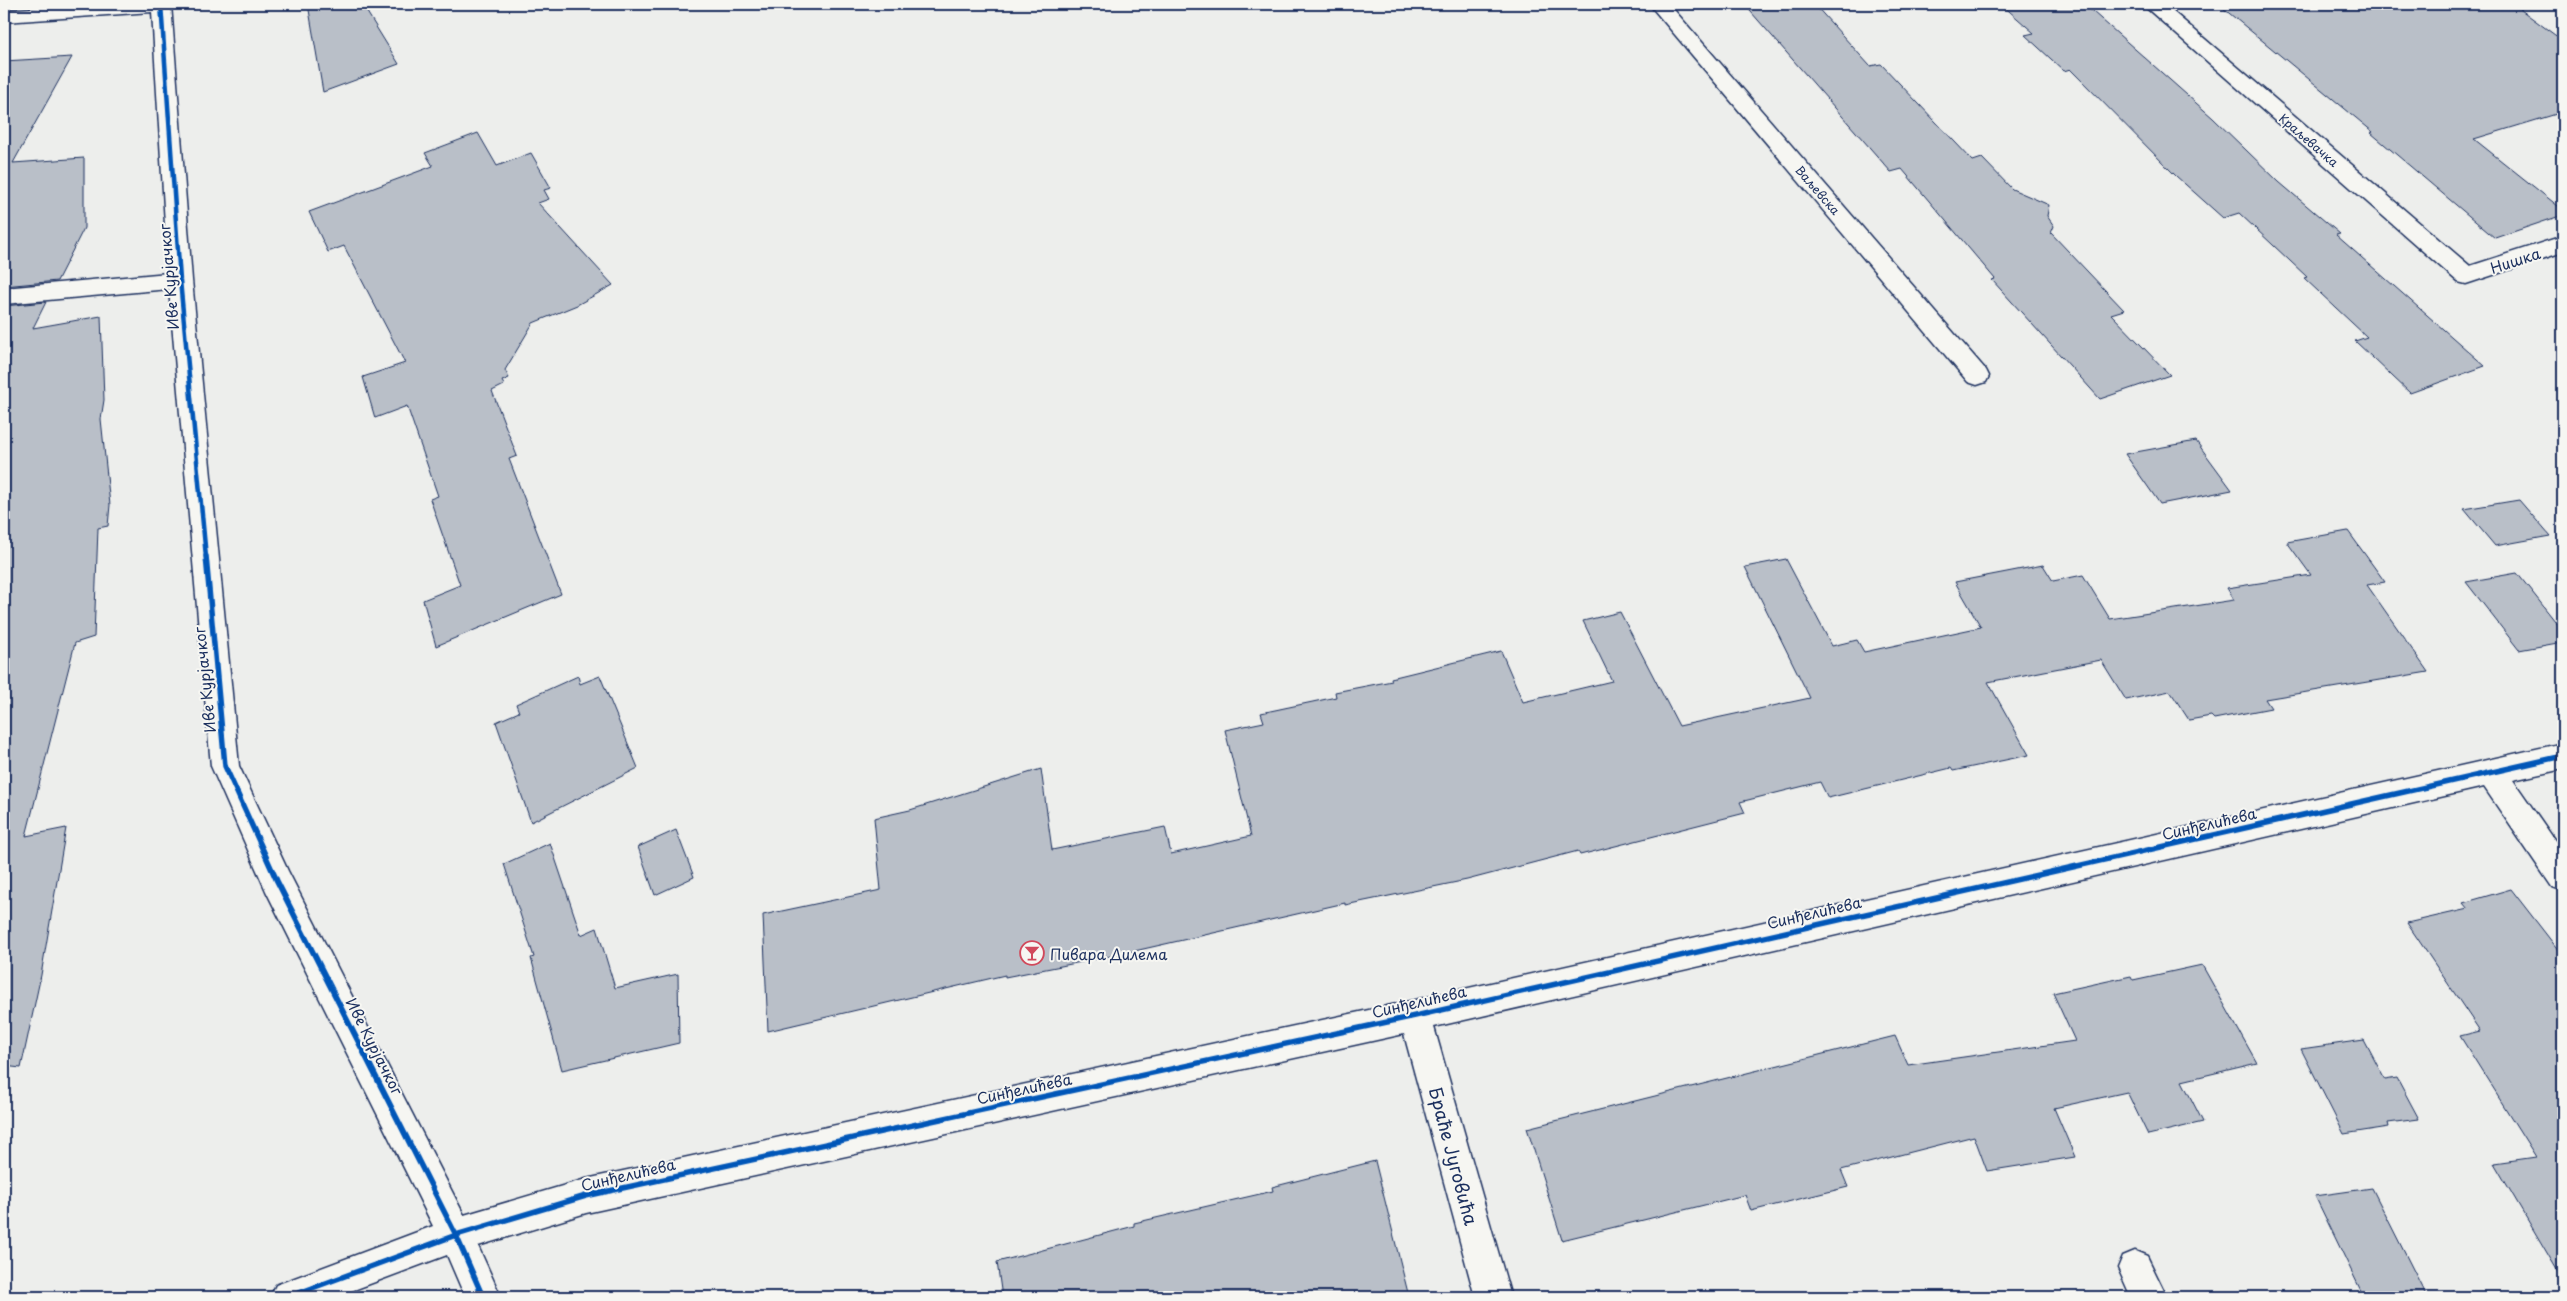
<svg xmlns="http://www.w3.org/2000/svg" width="2567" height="1301" viewBox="0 0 2567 1301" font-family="'Playpen Sans',sans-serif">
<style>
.building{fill:#b9bfc8;stroke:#1b2f5e}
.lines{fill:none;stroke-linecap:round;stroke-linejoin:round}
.minor-casing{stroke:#1b2f5e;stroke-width:3}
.minor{fill:#f6f6f2;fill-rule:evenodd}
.cycleway-far1-casing{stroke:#f6f6f2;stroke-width:7}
.cycleway-casing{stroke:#f6f6f2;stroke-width:9}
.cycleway-far1{stroke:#0057b8;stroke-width:4.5}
.cycleway{stroke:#0057b8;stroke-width:5.5}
.labels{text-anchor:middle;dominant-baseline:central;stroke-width:4;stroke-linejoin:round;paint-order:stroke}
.far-street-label{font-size:12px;fill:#1b2f5e;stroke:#f6f6f2}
.street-label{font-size:15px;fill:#1b2f5e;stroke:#f6f6f2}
.poi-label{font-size:15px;fill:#1b2f5e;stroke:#f6f6f2;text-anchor:start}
.near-street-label{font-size:18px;fill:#1b2f5e;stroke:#f6f6f2}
</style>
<rect width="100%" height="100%" fill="#edeeec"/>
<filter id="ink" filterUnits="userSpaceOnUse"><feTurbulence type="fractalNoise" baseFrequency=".02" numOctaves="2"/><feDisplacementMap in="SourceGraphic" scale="10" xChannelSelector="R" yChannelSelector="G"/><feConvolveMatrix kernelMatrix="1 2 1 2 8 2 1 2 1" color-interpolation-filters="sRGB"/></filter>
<g filter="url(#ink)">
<path class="building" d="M308,4h54l37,60 -76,28z
M1744,4h70l56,62 11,-2 92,97 9,-3 30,31 37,16 -2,11 7,10 -3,7 73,77 -13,4 59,61 -70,24 -108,-119 3,-1 -93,-110 -11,3z
M2001,4h83l129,114 66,64 61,52 -4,1 149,131 -75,27 -55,-52 12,-4 -63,-59 3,-1 -68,-64 -16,5 -47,-42 -106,-107 -6,2 -39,-36 9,-2z
M2218,4h295l50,37v71l-89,27 89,71v5l-68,23 -124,-105 2,-1z
M72,57l-59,106 71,-5v70l-27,53 -53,5v-225z
M478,133l19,33 34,-13 20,35 -7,2 5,9 -11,4 75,82 -36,20 -44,18 -28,47 4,8 -7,3 2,4 -12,6 25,65 -8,3 52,135 -125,52 -13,-46 37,-15 -30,-86 8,-3 -31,-90 -32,12 -12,-41 42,-14 -61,-117 -16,6 -19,-40 124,-46 -8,-13z
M46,302l-13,26 68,-12 3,84 -3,19 9,86 -2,21 -10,2 -4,109 -19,6 -49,193 40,-8 -25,147 -20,93 -17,-2v-760z
M2196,441l36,49 -72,14 -35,-50z
M2519,500l31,36 -55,10 -31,-37z
M2348,531l37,51 -18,3 61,87 -163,27 6,9 -57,11 -3,-3 -22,4 -19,-29 -44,9 -25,-40 -113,22 41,73 -76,16 -2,-3 -123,30 -8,-16 -80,20 5,11 -165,42 -2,-4 -111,29 -122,25v-2l-228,52 -112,22v-2l-237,56 -5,-116 118,-25 -7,-72 36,-8 131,-41 11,81 113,-23 6,27 80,-18 -26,-106 39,-8 -3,-9 75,-16 -1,-5 57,-11 -1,-3 110,-27 22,51 89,-21 -29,-60 37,-9 59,114 131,-28 -65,-131 41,-8 46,87 25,-6 7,12 117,-25 -26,-45 88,-17 10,16 30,-6 27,44 124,-19 -7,-12 84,-13 -24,-33z
M2517,573l46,58v11l-44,8 -53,-68z
M578,676l2,8 20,-8 38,92 -107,54 -35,-100 23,-10 -3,-8z
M676,830l18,47 -39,18 -17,-48z
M550,843l31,92 16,-7 18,60 63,-14 1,69 -117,27 -31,-112 3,-1 -30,-93z
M2511,889l52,67v324l-69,-117 42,-6 -76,-121 20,-5 -73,-108 61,-14 -5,-6z
M2202,965l55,98 -75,18 21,41 -55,13 -21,-43 -73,16 21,49 -88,14 -13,-35 -133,34 7,17 -97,24 -6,-16 -183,45 -35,-112 368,-92 13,29 167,-24 -22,-48 78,-17 2,4z
M2364,1040l21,40 12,-2 22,41 -31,4 1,4 -45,7 -43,-85z
M1375,1161l34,136h-407l-5,-35 137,-36v-3l139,-32 -1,-4z
M2372,1188l55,109h-63l-49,-101z"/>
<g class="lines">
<g class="minor-casing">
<path id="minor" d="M92,4h79l21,276 47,486 49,105 176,344 122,-36 829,-179 1148,-257v26l-50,11 50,72v39l-11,-4 -68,-100 -1050,240 77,270h-36l-71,-263 -818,179 -108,33 23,51h-36l-18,-42 -112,42h-65l6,-12 157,-59 -167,-335 -55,-125 -42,-477 -165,15v-16l164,-15 -16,-261 -148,10v-12z
M1649,4h20l317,366 3,6 -3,6 -9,3 -9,-3z
M2142,4h22l306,262 93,-30v16l-97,32 -8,-2z
M2135,1251l12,5 20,41h-36l-13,-29 5,-12z"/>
</g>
<use href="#minor" class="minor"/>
<g class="cycleway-far1-casing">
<path id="cycleway-far1" d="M161,4l19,276 26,277"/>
</g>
<g class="cycleway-casing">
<path id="cycleway" d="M206,556l19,210 52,115 179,354 27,62
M288,1297l168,-62 130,-39 829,-180 1148,-260"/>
</g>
<use href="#cycleway-far1" class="cycleway-far1"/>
<use href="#cycleway" class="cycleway"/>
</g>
</g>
<defs>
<g id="bar-ring" transform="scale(1.25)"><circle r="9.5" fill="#f6f6f2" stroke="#d1495b" stroke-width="1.5"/><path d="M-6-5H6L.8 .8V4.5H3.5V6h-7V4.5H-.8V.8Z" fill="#d1495b"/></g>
</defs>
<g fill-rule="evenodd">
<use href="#bar-ring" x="1032" y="953"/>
</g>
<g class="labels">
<g class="far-street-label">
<text transform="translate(2309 140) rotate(41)">Краљевачка</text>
<text transform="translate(1818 190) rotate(49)">Ваљевска</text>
</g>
<g class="street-label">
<text transform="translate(2515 260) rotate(-18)">Нишка</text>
<text transform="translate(168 277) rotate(-95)">Иве Курјачког</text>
<text transform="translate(204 680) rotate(-96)">Иве Курјачког</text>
<text transform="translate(2209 823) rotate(-13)">Синђелићева</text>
<text transform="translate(1814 912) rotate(-13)">Синђелићева</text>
<text transform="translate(1419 1001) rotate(-13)">Синђелићева</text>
<text transform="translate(375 1046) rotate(63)">Иве Курјачког</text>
<text transform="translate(1024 1088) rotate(-12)">Синђелићева</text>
<text transform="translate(628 1174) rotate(-13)">Синђелићева</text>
</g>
<g class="poi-label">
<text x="1050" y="953">Пивара Дилема</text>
</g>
<g class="near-street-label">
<text transform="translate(1454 1156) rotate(75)">Браће Југовића</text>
</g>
</g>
<rect width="2567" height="1301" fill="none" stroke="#f6f6f2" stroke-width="20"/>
<rect x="10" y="10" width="2547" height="1281" fill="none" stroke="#1b2f5e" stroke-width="2" filter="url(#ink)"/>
</svg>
